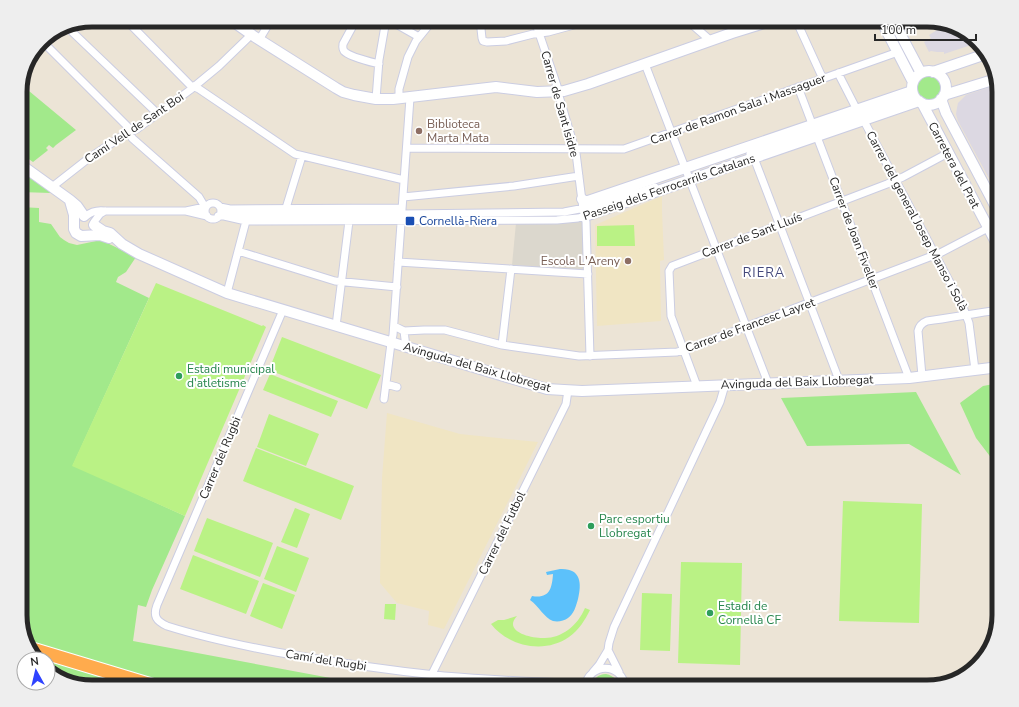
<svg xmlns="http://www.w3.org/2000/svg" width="1019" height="707" viewBox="0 0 1019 707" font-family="'Nunito Sans',sans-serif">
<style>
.industrial{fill:#dcd8e2}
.education{fill:#f0e5c3}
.green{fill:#a2e98b}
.pitch{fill:#baf285}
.plaza{fill:#dbd7cd}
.water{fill:#5cc1fb}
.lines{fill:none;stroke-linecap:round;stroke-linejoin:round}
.street-casing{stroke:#cbcde2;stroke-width:9}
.secondary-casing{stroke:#cbcde2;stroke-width:12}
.highway-casing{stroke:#fff;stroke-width:15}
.street{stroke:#fff;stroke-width:7}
.secondary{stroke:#fff;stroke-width:10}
.highway{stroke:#ffab4d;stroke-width:13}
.education-dot{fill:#8d6e63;stroke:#fff;stroke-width:1.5}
.transit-dot{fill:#1a4fb4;stroke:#fff;stroke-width:1.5}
.leisure-dot{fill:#2e9e5b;stroke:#fff;stroke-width:1.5}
.labels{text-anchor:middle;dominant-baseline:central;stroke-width:4;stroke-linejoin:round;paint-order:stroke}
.street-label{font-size:12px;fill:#272727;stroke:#fff}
.education-label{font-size:12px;fill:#785e54;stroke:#fff;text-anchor:start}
.transit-label{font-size:12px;fill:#164399;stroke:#fff;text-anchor:start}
.leisure-label{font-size:12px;fill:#27864d;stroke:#fff;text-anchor:start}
.neighbourhood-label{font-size:13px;letter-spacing:1px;fill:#43487b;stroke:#fff}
.rim{fill:none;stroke:#272727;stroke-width:5}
</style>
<rect width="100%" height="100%" fill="#ece4d6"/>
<path class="industrial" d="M941,24l26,8 10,11 -33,11v-2h-7l-6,-1 -2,1 -5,-10 7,-4 -2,-3 13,-8z
M997,85l2,7v105l-41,-76 -2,-7 1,-6 1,-5 8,-8z"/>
<path class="education" d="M662,196v15l2,49 -4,1 1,60 -64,5 -2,-101z
M387,413l73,21 78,8 -94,187 -16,-4 1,-14 -32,-8 -17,-20 2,-105z"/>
<path class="green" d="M917 88a12 12 0 1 1 24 0a12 12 0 1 1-24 0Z
M29,91l47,39 -20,15 -3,3 -4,-3 -3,3 2,2 -1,1 -14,11 -13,-9v-51z
M20,169l31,24 -31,-1z
M20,207l19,1v14l12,2 9,13 4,3 5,3 8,2 24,-5 35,17 -10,15 -8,5 -2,5 33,16 -76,167 112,51 -33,74 -6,17 -8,-2 -5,36 246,46h-287l-40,-12 -4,-5v-11h-11l-7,-8 -10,-32z
M999,383v85l-23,-30 -16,-35 23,-17z
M916,392l45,83 -52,-31 -102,2 -26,-48z
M606,674c8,2 12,6 13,13h-27c1,-8 6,-13 14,-13z"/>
<path class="pitch" d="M634,225l1,21h-38v-20z
M156,283l106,43 1,-1 3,2 -81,189 -113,-50z
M282,337l99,38 -14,34 -98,-39z
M270,374l68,27 -7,16 -68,-27z
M269,414l50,20 -13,32 -49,-19z
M256,448l98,38 -13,34 -98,-39z
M843,501l79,3 -3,119 -80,-2z
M295,508l15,6 -13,34 -16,-6z
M207,518l66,25 -13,34 -66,-26z
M277,546l32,12 -13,34 -32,-13z
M193,555l66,26 -13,33 -66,-25z
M681,562l61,1 -2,102 -62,-2z
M263,583l32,12 -13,34 -32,-13z
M642,593l30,1 -2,57 -30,-1z
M385,604h11l-1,16 -11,-1z
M585,608l5,2c-5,10 -11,20 -21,27 -24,17 -60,10 -78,-13l7,-4h6l13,-4c-15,16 16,23 28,22 8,0 16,-3 23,-8 8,-6 13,-13 17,-22z"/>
<path class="plaza" d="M582,221l3,50 -73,-6 4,-42z"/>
<path class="water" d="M560,569c21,-1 22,14 18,30 -2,7 -4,15 -10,19 -4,3 -10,4 -15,3 -9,-3 -14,-15 -23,-21l2,-4c17,3 20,-7 21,-22l-6,1 -1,-3z"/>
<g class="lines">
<g class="street-casing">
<path id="street" d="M126,20l64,65 9,4 96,65 109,26
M356,20l-13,24c0,3 -1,4 1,7 5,6 27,11 35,13
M389,20l30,17
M480,20l2,18 1,3 4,1 19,-1 27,-7 15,-2 44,-12
M535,20l4,13 18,53 2,10 17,57 7,56 3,13 4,134
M687,20l24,21
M796,20l27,59
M65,25l93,89
M259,40l12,-20
M42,41l86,86 4,11 67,59 6,10 -19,4
M645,64l123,319
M838,73l19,37
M798,87l111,291
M376,99l3,-39 7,-40
M399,99v-10l9,-32 8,-16 17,-21
M864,121l99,186 6,16 6,47
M407,148l217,1 274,-97
M750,154l65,-23 96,-33
M754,158l85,222
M52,187l37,-29 35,-23 13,-6 53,-39 29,-24 32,-31
M403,197l111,-11 65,-10
M205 211a8 8 0 1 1 16 0a8 8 0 1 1-16 0Z
M220,207l10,2 172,-1
M286,208l16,-52
M223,212l22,3 157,-1 162,-2 26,-5 65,-20
M86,216c6,-5 12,-6 19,-5h81l21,5
M218,216h6l22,5 311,-1 21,-2 7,-2
M94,222l6,-8 5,-3
M238,251l97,30 62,6
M398,262l190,12
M227,293l19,-72
M283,310l-126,295c-4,11 -1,16 10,21 35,11 72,19 109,26 55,10 111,18 168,24 47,4 94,6 142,8
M336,326l13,-105
M394,326l10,5 20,-1h21l57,15 77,11 98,-4 13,-4 237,-90 13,-5 48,-25
M404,331l2,16
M502,345l9,-76
M922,376l-4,-45c1,-5 4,-8 9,-10 24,-3 48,-8 72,-11
M386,384l11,3
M697,386l-26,-70 -2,-45 3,-5 215,-82 16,-7 45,-24
M384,399l7,-56 2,-8 17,-237
M608,650l11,22
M593,672l6,-7 9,-15 1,-7 5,-16 106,-225 5,-17
M432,674l134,-270 2,-14
M585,687c4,-25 37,-25 40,0"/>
</g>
<g class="secondary-casing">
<path id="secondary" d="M231,20l24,17 81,51 7,4 11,3 22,4h17l103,-12 41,5 27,-1 24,-7 144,-51 42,-13
M881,20l32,62
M893,20l28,53
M912 88a17 17 0 1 1 34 0a17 17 0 1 1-34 0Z
M933,72l53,-18
M944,95l52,-16
M941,99l5,14 53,100
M922,103l77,145
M20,164l50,36 7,6 7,10
M582,199l2,2h4l324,-110
M70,201l4,14v14l2,4 5,3 19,-1 9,3
M585,216l334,-115
M94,225l9,6 7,2 12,11 17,10 88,39 320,96 17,1 18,1 327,-13 90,-11"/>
</g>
<g class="highway-casing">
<path id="highway" d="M29,648l129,39"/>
</g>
<use href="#street" class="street"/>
<use href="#secondary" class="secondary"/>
<use href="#highway" class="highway"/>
</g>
<g class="education-dot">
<circle cx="419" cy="131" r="4"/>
<circle cx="628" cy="261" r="4"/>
</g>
<rect class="transit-dot" x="405" y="216" width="10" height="10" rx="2"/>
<g class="leisure-dot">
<circle cx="179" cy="376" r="4"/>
<circle cx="591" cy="526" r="4"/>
<circle cx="710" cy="613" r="4"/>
</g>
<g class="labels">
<g class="street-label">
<text transform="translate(560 104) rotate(74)">Carrer de Sant Isidre</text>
<text transform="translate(738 109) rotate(-20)">Carrer de Ramon Sala i Massaguer</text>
<text transform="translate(134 128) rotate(-34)">Camí Vell de Sant Boi</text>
<text transform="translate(954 165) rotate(62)">Carretera del Prat</text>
<text transform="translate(669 187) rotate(-19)">Passeig dels Ferrocarrils Catalans</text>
<text transform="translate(917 221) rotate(62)">Carrer del general Josep Manso i Solà</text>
<text transform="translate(854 233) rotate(69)">Carrer de Joan Fiveller</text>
<text transform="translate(752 235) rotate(-21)">Carrer de Sant Lluís</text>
<text transform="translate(750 325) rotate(-20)">Carrer de Francesc Layret</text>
<text transform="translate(477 367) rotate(16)">Avinguda del Baix Llobregat</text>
<text transform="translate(797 382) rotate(-2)">Avinguda del Baix Llobregat</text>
<text transform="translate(220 458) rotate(-67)">Carrer del Rugbi</text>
<text transform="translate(502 533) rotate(-64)">Carrer del Futbol</text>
<text transform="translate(326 660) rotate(9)">Camí del Rugbi</text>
</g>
<g class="education-label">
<text x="427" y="124">Biblioteca<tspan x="427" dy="14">Marta Mata</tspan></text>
<text x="620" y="261" text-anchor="end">Escola L'Areny</text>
</g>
<g class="transit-label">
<text x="419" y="221">Cornellà-Riera</text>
</g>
<g class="leisure-label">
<text x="187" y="369">Estadi municipal<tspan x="187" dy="14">d'atletisme</tspan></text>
<text x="599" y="519">Parc esportiu<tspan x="599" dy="14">Llobregat</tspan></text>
<text x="718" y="606">Estadi de<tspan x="718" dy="14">Cornellà CF</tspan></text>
</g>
<g class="neighbourhood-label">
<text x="764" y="273">RIERA</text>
</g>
</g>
<path d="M0 0H1019V707H0ZM92 27H927A65 65 0 0 1 992 92V615A65 65 0 0 1 927 680H92A65 65 0 0 1 27 615V92A65 65 0 0 1 92 27Z" fill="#eee" fill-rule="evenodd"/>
<path class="rim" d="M92 27H927A65 65 0 0 1 992 92V615A65 65 0 0 1 927 680H92A65 65 0 0 1 27 615V92A65 65 0 0 1 92 27Z"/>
<g transform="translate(36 671) rotate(352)"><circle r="19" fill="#ffffff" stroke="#a9a9a9"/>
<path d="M0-3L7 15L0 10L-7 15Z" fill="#2f43ff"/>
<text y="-6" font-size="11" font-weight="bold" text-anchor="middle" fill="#272727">N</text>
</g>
<path d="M875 34v6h101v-6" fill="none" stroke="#272727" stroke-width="2"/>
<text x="881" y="34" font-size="12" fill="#272727" stroke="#ffffff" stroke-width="3" paint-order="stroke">100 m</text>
</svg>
